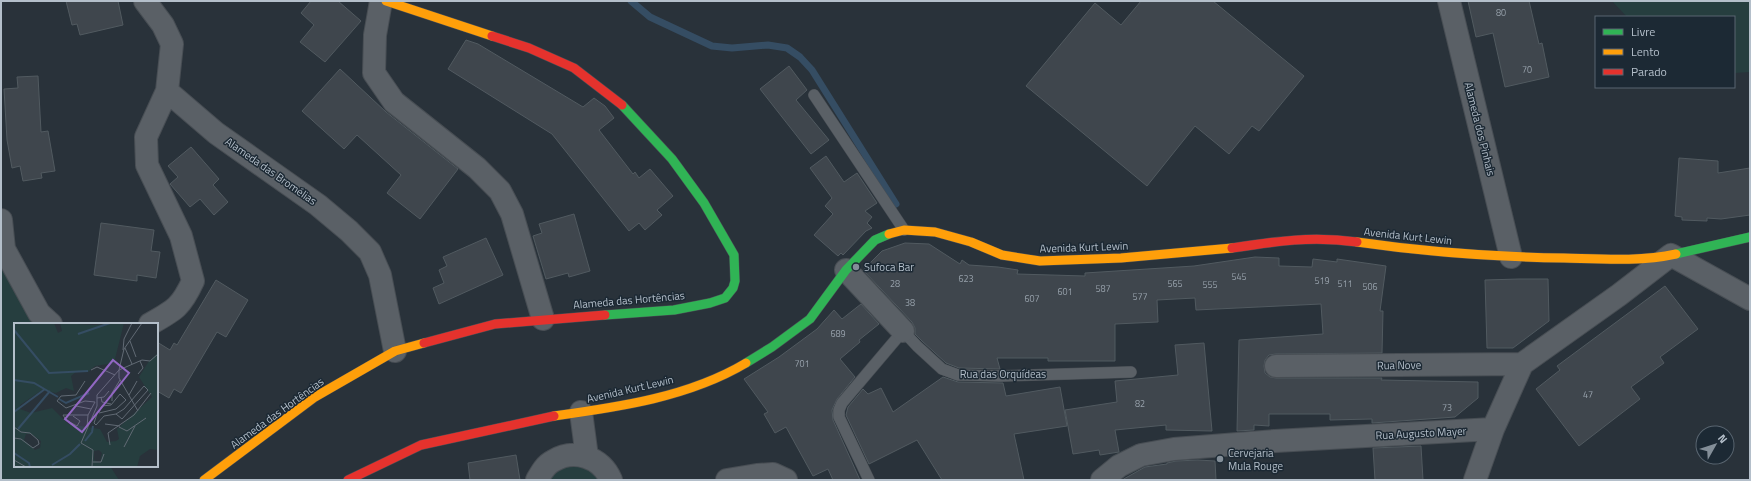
<svg xmlns="http://www.w3.org/2000/svg" width="1751" height="481" viewBox="0 0 1751 481" font-family="'Titillium Web',sans-serif">
<style>
.green{fill:#263e3f}
.lines{fill:none;stroke-linecap:round;stroke-linejoin:round}
.stream{stroke:#354d63;stroke-width:7}
.building{fill:#3f464d;stroke:#515a60}
.lane-casing{stroke:#484e54;stroke-width:12}
.street-casing{stroke:#484e54;stroke-width:24}
.fast-casing{stroke:#484e54;stroke-width:10}
.slow-casing{stroke:#484e54;stroke-width:10}
.jam-casing{stroke:#484e54;stroke-width:10}
.lane{stroke:#5a6066;stroke-width:11}
.street{stroke:#5a6066;stroke-width:22}
.fast{stroke:#30b455;stroke-width:9}
.slow{stroke:#ff9f0a;stroke-width:9}
.jam{stroke:#e5322d;stroke-width:9}
.poi-dot{fill:#838e98;stroke:#1c2934;stroke-width:1.5}
.labels{text-anchor:middle;dominant-baseline:central;stroke-width:3;stroke-linejoin:round;paint-order:stroke}
.number-label{font-size:9px;fill:#97a1ab}
.street-label{font-size:11px;fill:#b4bfca;stroke:#1c2934}
.poi-label{font-size:11px;fill:#b4bfca;stroke:#1c2934;text-anchor:start}
.inset-river{fill:none;stroke:#354d63;stroke-width:2}
.inset-road{fill:none;stroke:#616a74;stroke-width:1}
.view{fill:#9267c3;fill-opacity:0.15;stroke:#9267c3;stroke-width:2}
.inset-edge{fill:none;stroke:#b4bfca;stroke-width:2}
</style>
<rect width="100%" height="100%" fill="#29323a"/>
<path class="green" d="M1612,1h138v71l-16,1v-56h-107z
M1,229l43,95h-29v142h95l9,14h-118z
M577,462l27,18h-59l4,-6z"/>
<g class="lines">
<path class="stream" d="M631,1l19,16 62,29 20,2 36,-3 19,3 13,9 12,13 84,134"/>
</g>
<path class="building" d="M66,1h52l5,24 -43,10 -3,-11 -5,1z
M311,1h27l23,20 -36,41 -25,-20 14,-17 -13,-12z
M1141,1h72l91,75 -45,55 -7,-5 -23,28 -34,-28 -48,60 -121,-100 69,-83 26,22z
M1468,1h61l10,43 3,-1 7,34 -44,10 -12,-54 -17,4z
M466,40l12,4 105,63 11,-9 11,8 9,12 -15,12 34,44 2,-2 4,6 11,-9 23,27 -16,14 5,5 -17,15 -6,-7 -10,8 -77,-97 -104,-65z
M789,66l18,24 -11,10 33,40 -18,14 -51,-65z
M340,69l46,43 72,57 -38,50 -33,-26 14,-18 -44,-40 -13,14 -42,-38z
M38,76l3,56 7,-1 7,40 -14,2 1,5 -19,3 -3,-15 -8,2 -5,-28 -3,-51 14,-1 -1,-11z
M191,147l28,32 -6,6 15,17 -14,13 -14,-16 -10,8 -20,-23 8,-7 -10,-11z
M826,156l18,26 13,-9 20,30 -12,8 7,6 -5,6 5,5 -6,3 -23,24 -2,-2 -3,3 -24,-21 19,-21 -8,-8 7,-8 -22,-30z
M1679,158l39,3v12l32,-5v47l-29,4 -14,-1v3l-25,-1v-3l-7,-1z
M574,214l16,57 -21,6 -1,-4 -22,6 -13,-43 9,-3 -3,-9z
M101,223l53,7 -3,21 9,1 -4,26 -19,-3v6l-43,-6z
M486,238l17,37 -64,29 -6,-16 11,-5 -5,-13 8,-4 -4,-9z
M905,243l24,1 31,20 2,-4 7,5 29,2 20,3 -1,4 68,2v-3l109,-7 61,-9 24,1v8l33,1 1,-8 24,3v-3l49,7 -6,45h3l-1,42 -106,1 -7,1 -4,5 -1,6 1,7 5,4 6,1h106l-1,2 97,2v16l-23,19 -83,6v-4l-42,1v-6h-61v12l-15,-1v5l-17,1 2,-91 84,-6 -2,-30 -125,6 -1,-12 -38,2 1,22 -43,2v37h-67v-3h-51l3,11 -41,-1 -13,-5 -24,-22 -7,-7v-6l-3,-6 -49,-52 19,-19z
M1519,279h29l1,42 -36,27h-26l-2,-68z
M216,280l32,20 -22,37 -9,-5 -36,61 -7,-4 -5,9 -12,-7v-49l13,8 4,-7 3,2z
M1665,286l33,43 -38,28 4,6 -33,24 9,12 -61,47 -43,-57 24,-19 -3,-4z
M861,304l18,20 -20,16 1,2 -20,17 15,18 -18,22 -5,11 1,10 27,60h-27l-5,-11 -15,7 -27,-49 -11,6 -11,-19 4,-2 -24,-33 35,-22 38,-28 17,-19 8,9z
M1204,343l8,88 -46,-1v-5l-51,5 4,22 -19,3 -1,-5 -26,4 -8,-44 52,-8 -2,-21 63,-6 -3,-30z
M943,377l15,5 45,1 3,13 54,-9 7,39 -53,8 10,46h-82l-25,-40 -48,24 -23,-49 2,-8 15,-18 5,5 13,-6 12,24z
M1421,446l2,34h-48l-2,-32z
M516,455l4,25h-50l-2,-17z
M1198,460l17,1 1,19h-94l23,-13 22,-3v-1l9,-2z"/>
<g class="lines">
<g class="lane-casing">
<path id="lane" d="M814,95l90,135
M869,480l-30,-63v-7l3,-7 61,-72 14,15 25,23 16,6 42,1 131,-4"/>
</g>
<g class="street-casing">
<path id="street" d="M145,1l18,24 9,19 -5,47 49,42 102,72 31,26 21,21 10,23 15,76
M381,1l-6,34 -1,38 20,29 83,66 23,23 12,23 31,105
M1449,1l62,256
M1,220l3,29 35,64 12,11
M846,270l57,61
M150,324c25,-14 31,-17 43,-43l-12,-45 -34,-71 -1,-28 21,-46
M1276,366l246,-2
M581,412l6,45
M537,480c4,-7 8,-15 16,-19 21,-13 48,-4 58,19
M727,480l30,-5 16,-1 13,6
M1102,480l17,-14 22,-11 33,-6 101,-8 218,-12
M1475,480l18,-51 29,-65 97,-69 52,-40 79,44"/>
</g>
<g class="fast-casing">
<path id="fast" d="M1676,254l74,-17
M605,315l69,-5 36,-7 15,-5 8,-10 2,-7 -1,-26 -30,-52 -32,-44 -50,-54
M746,363l26,-16 38,-28 36,-49 29,-30 14,-6"/>
</g>
<g class="slow-casing">
<path id="slow" d="M386,1l106,35
M889,234l15,-4 31,2 36,10 31,13 38,6 81,-3 111,-10
M1357,242c69,10 137,15 207,16 37,1 76,4 112,-4
M554,416c65,-9 135,-19 192,-53
M204,480l111,-83 80,-46 29,-8"/>
</g>
<g class="jam-casing">
<path id="jam" d="M492,36l37,12 45,20 48,37
M1232,248c45,-7 80,-12 125,-6
M424,343l71,-19 110,-9
M348,480l73,-35 133,-29"/>
</g>
<use href="#lane" class="lane"/>
<use href="#street" class="street"/>
<use href="#fast" class="fast"/>
<use href="#slow" class="slow"/>
<use href="#jam" class="jam"/>
</g>
<g class="poi-dot">
<circle cx="856" cy="267" r="4"/>
<circle cx="1220" cy="459" r="4"/>
</g>
<g class="labels">
<g class="number-label">
<text x="1501" y="12">80</text>
<text x="1527" y="69">70</text>
<text x="1239" y="276">545</text>
<text x="966" y="278">623</text>
<text x="1322" y="280">519</text>
<text x="895" y="283">28</text>
<text x="1175" y="283">565</text>
<text x="1345" y="283">511</text>
<text x="1210" y="284">555</text>
<text x="1370" y="286">506</text>
<text x="1103" y="288">587</text>
<text x="1065" y="291">601</text>
<text x="1140" y="296">577</text>
<text x="1032" y="298">607</text>
<text x="910" y="302">38</text>
<text x="838" y="333">689</text>
<text x="802" y="363">701</text>
<text x="1588" y="394">47</text>
<text x="1140" y="403">82</text>
<text x="1447" y="407">73</text>
</g>
<g class="street-label">
<text transform="translate(1480 129) rotate(76)">Alameda dos Pinhais</text>
<text transform="translate(271 171) rotate(35)">Alameda das Bromélias</text>
<text transform="translate(1408 236) rotate(6)">Avenida Kurt Lewin</text>
<text transform="translate(1084 247) rotate(-2)">Avenida Kurt Lewin</text>
<text transform="translate(629 300) rotate(-5)">Alameda das Hortências</text>
<text transform="translate(1399 365) rotate(-1)">Rua Nove</text>
<text x="1003" y="374">Rua das Orquídeas</text>
<text transform="translate(630 389) rotate(-13)">Avenida Kurt Lewin</text>
<text transform="translate(277 413) rotate(-36)">Alameda das Hortências</text>
<text transform="translate(1421 433) rotate(-3)">Rua Augusto Mayer</text>
</g>
<g class="poi-label">
<text x="864" y="267">Sufoca Bar</text>
<text x="1228" y="453">Cervejaria<tspan x="1228" dy="13">Mula Rouge</tspan></text>
</g>
</g>
<g transform="translate(14 323)">
<rect width="144" height="144" fill="#29323a"/>
<path d="M0,0h40l4,10 4,-2 -2,-8 35,2 29,-2 -10,40 -19,3 -7,6 -11,-1 -6,5 3,15 -8,-3 -10,5 -14,-3 -22,15v4l11,4 21,-5 16,16 32,5 7,13 9,-1 3,-2 -2,-10 35,-32 -13,-20 10,-16 9,-8v97l-8,-1 -10,7 -3,11h-123zM12,111h5l10,7 -1,7 -5,2 -11,-10zM85,127l3,3 -2,10 -6,-3v-9z" fill="#263e3f" fill-rule="evenodd"/>
<path class="inset-river" d="M0,7l35,43 39,-2M64,11l32,-11M0,57l20,3 24,14M45,76l7,4 23,-10M0,89l31,-23M4,106l32,-38M71,118l7,-9 1,-6M0,130l15,10 1,4M38,142l18,-11 10,-10"/>
<path class="inset-road" d="M116,18l6,16M111,25l7,16M109,27l1,-11 8,-16M77,47l6,-3 18,8M124,51l5,-6 -3,-7M71,58l-9,14 -15,1 -4,5 9,7 19,-7 10,1 -7,13 -1,12M115,72l8,-14M87,74l1,5 9,2M83,75l7,-1 5,-6M98,78v-8l8,-13M62,83l15,3M124,88l-19,-33v-8l23,-10 8,1 8,-7M85,89l3,-6 9,-1 9,-11 6,6 -10,9 -17,4M83,91l-3,9 2,2 8,-9 12,-2 8,-5 20,-23 4,4 -26,29 -6,-5M59,93l7,5 -3,5 -11,-6 -3,-5h25M91,101l15,2M0,104l7,5 9,1 8,7 1,4 -6,4 -12,-9 -7,-1M105,104l8,4 19,-13M96,122l-2,-12 26,-18 17,-22M110,124l11,-21M0,137l12,7M79,139h8l3,-8M78,144l1,-17 -12,-7 16,-37v-11l22,-25 5,-21 18,-26"/>
<path class="view" d="M99,37l16,13 -47,59 -17,-13z"/>
<rect width="144" height="144" class="inset-edge"/>
</g>
<rect width="1751" height="481" fill="none" stroke="#b4bfca" stroke-width="4"/>
<rect x="1595" y="16" width="140" height="72" fill="#1c2934" stroke="#596570"/>
<rect x="1603" y="29" width="20" height="6" fill="#30b455" stroke="#596570"/>
<text x="1631" y="36" font-size="12" fill="#b4bfca">Livre</text>
<rect x="1603" y="49" width="20" height="6" fill="#ff9f0a" stroke="#596570"/>
<text x="1631" y="56" font-size="12" fill="#b4bfca">Lento</text>
<rect x="1603" y="69" width="20" height="6" fill="#e5322d" stroke="#596570"/>
<text x="1631" y="76" font-size="12" fill="#b4bfca">Parado</text>
<g transform="translate(1715 445) rotate(51)"><circle r="19" fill="#1c2934" stroke="#596570"/>
<path d="M0-3L7 15L0 10L-7 15Z" fill="#838e98"/>
<text y="-6" font-size="11" font-weight="bold" text-anchor="middle" fill="#b4bfca">N</text>
</g>
</svg>
